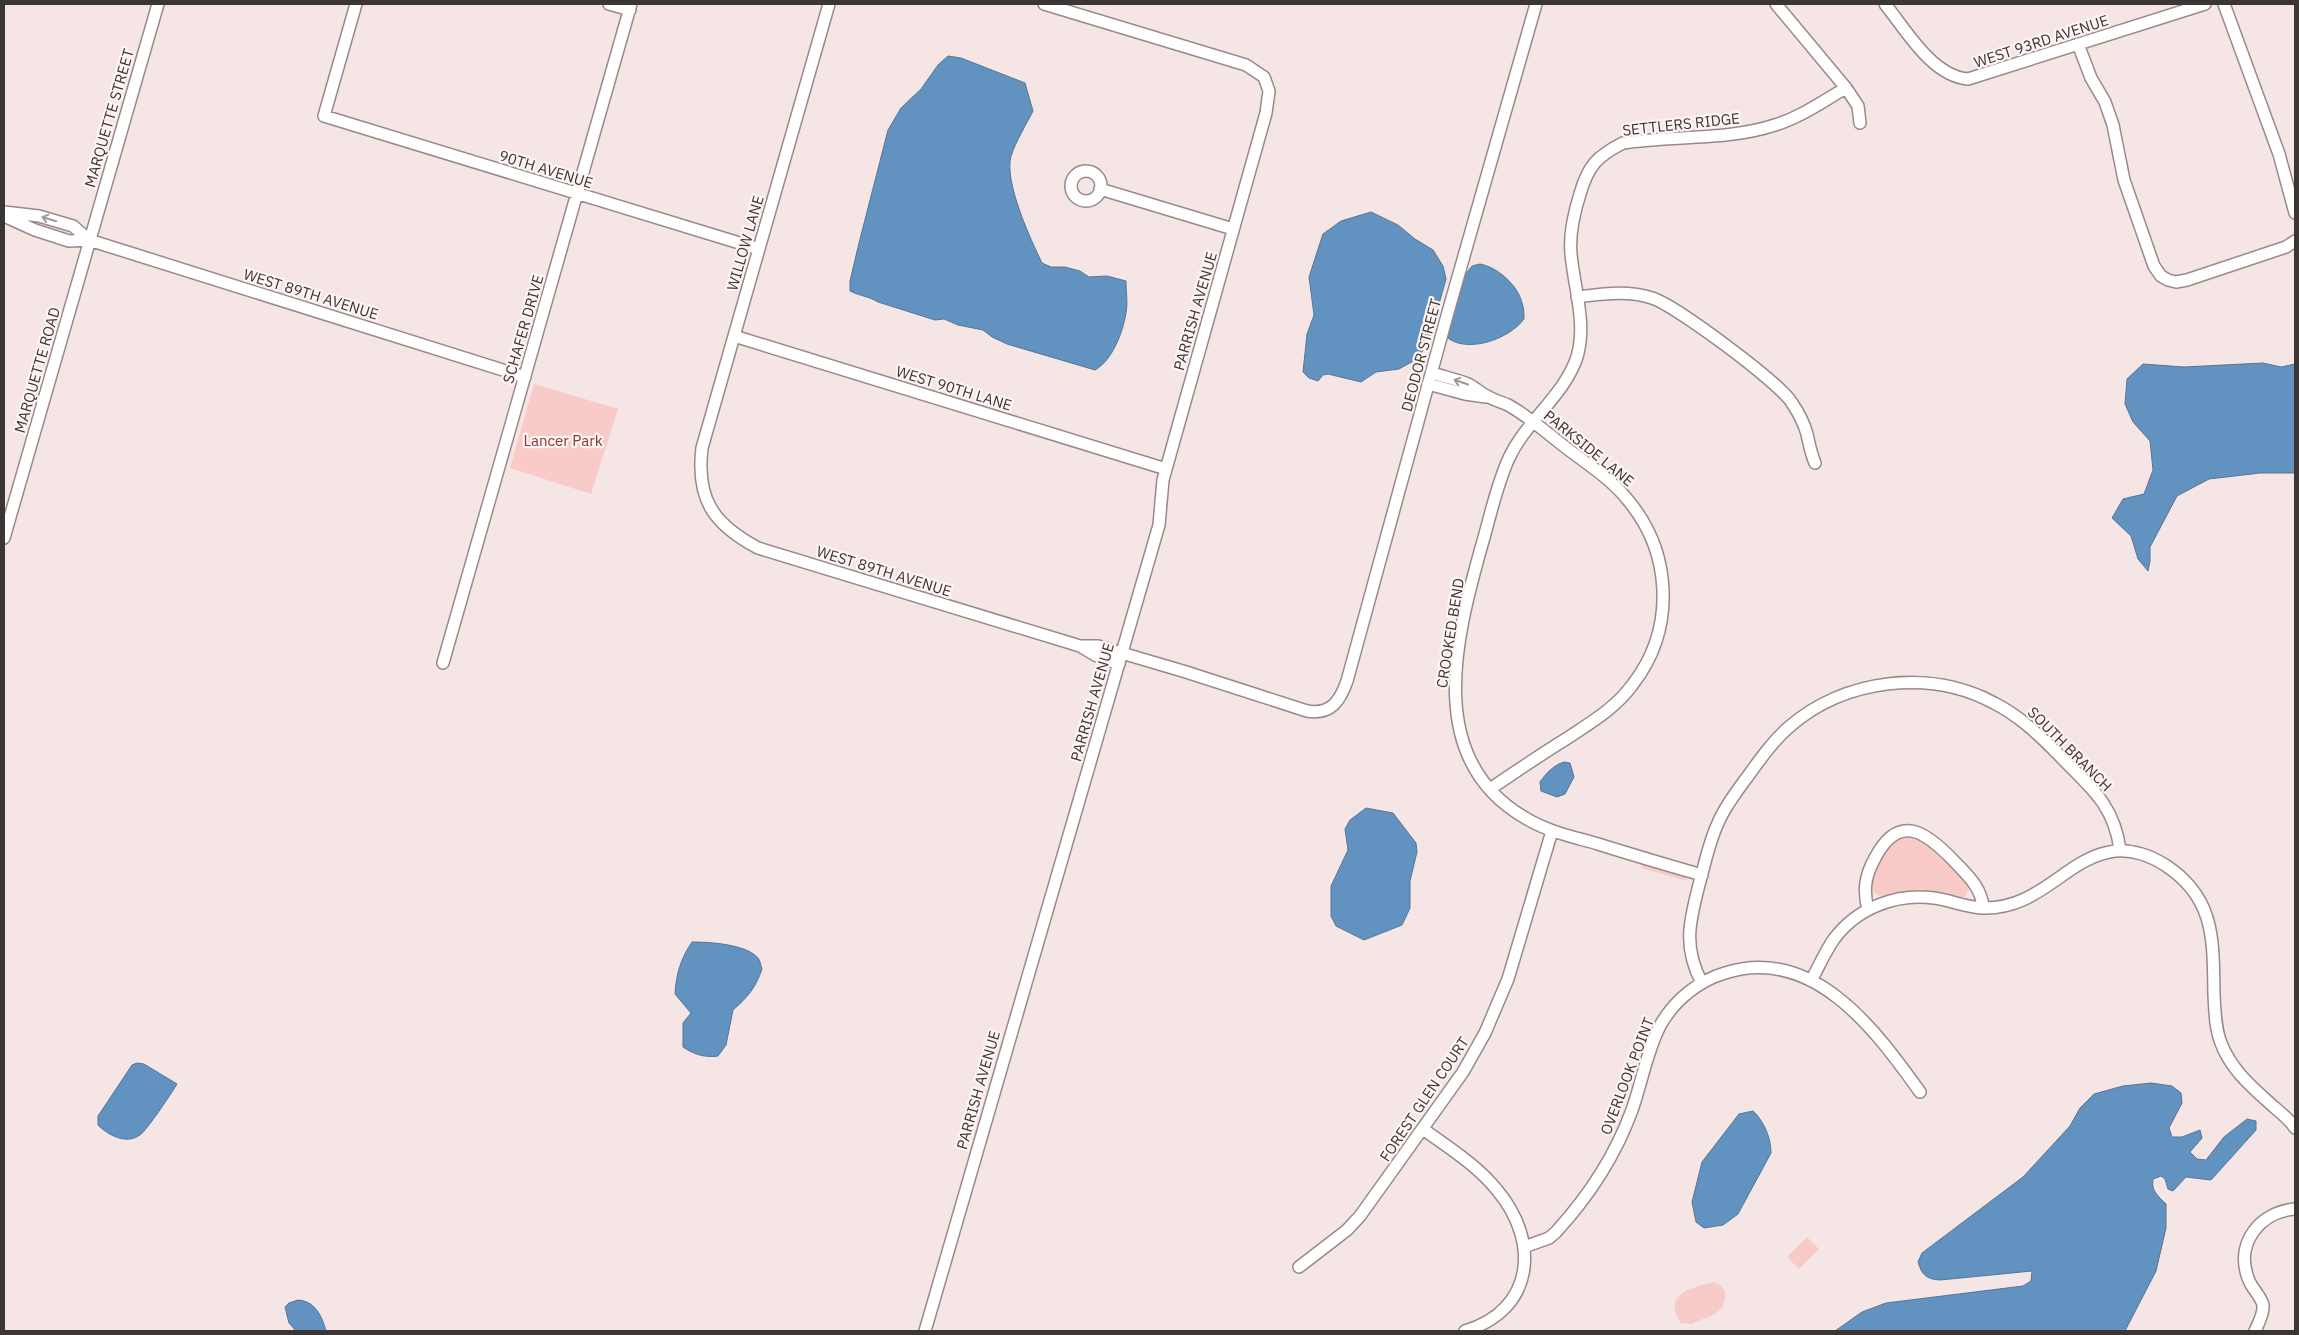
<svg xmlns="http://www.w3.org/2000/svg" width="2299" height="1335" viewBox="0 0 2299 1335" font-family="'IBM Plex Sans',sans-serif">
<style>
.green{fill:#f8cbc8}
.water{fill:#6192c0;stroke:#567696}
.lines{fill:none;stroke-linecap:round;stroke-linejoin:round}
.minor-casing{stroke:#988a88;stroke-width:14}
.minor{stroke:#fff;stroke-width:11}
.oneway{stroke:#9d9a9a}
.labels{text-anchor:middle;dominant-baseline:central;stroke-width:4.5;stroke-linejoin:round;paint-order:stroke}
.street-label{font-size:15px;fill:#3b3534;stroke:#fdf4f3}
.park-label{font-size:15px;fill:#8a3434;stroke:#fdf4f3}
</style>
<rect width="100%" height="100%" fill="#f5e5e4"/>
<path class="green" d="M534,384l84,25 -27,85 -81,-26z
M1912,837c22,4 40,31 55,47l2,5 -4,8h-7l-38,-8 -41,7 -8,-6c-3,-14 11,-38 21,-47 6,-5 13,-6 20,-6z
M1643,864l43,12 1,5 -46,-13z
M1807,1237l12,12 -20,20 -12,-12z
M1714,1282l6,3 5,6c2,26 -18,24 -33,33l-11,-1c-20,-29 12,-36 33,-41z"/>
<path class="water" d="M948,56l13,2 64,25 8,28c-7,14 -17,30 -22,45 -7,26 19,82 31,107l9,4h14l15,4 9,6 18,-1 19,5c0,11 2,22 0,32 -3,19 -14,48 -31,57l-88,-26 -15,-7 -9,-7 -25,-5 -14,-6 -9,1 -57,-18c-10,-6 -18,-6 -28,-11v-10l9,-38 29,-113 13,-22 20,-19 17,-24z
M1371,212l27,13 17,14 18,11 10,16 3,13 -18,64 -11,16 -18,10 -23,3 -15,10 -33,-8 -5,1 -5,6 -9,-3 -6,-6 4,-38 7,-19 -5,-38 14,-43 18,-13z
M1480,264c17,3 38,21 42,39 2,5 2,11 2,16 -14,19 -53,34 -75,20l-1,-4 17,-60 7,-9z
M2263,363l18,4 14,-3v109h-35l-51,6 -32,17 -27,51v14l-2,10 -10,-12 -7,-23 -19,-18 11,-19 21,-5 9,-24 -3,-29 -17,-19 -8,-18 2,-25 16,-15 41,3z
M1564,762l6,1 4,14 -9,17 -8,3 -16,-6 -1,-9c6,-9 14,-17 24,-20z
M1366,808l27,5 23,30 1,9 -7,29v27l-8,17 -38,15 -28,-14 -5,-10v-30l17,-36 -3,-21 5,-9z
M692,942c17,0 54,2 66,16 2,2 3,8 4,11 -6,18 -14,28 -29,41l-7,35 -8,11c-13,2 -25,-2 -35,-9v-24l8,-10 -16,-19c1,-20 6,-36 17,-52z
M137,1063l7,1 33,20c-6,10 -30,46 -37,51 -14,10 -32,0 -42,-10v-9l34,-51z
M2151,1083l21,3 9,7 1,10 -13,25 3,9h10l18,-7 2,8 -12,14 7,7 9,1 18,-23 23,-18 9,2v9l-45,50 -25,-3 -13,14 -5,-2 -3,-10 -4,-3 -8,3c-2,12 5,17 13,25v24l-10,43 -31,60h-290l27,-19 24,-9 137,-17 8,-5 1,-10 -92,9c-14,-1 -18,-5 -22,-18l4,-9 101,-76 47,-51 10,-18 14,-14 29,-8z
M1753,1111c11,10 18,27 18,42l-33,61 -15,11 -19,3 -8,-6 -4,-20 10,-40 37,-48z
M298,1300c17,1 24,16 28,31h-30l-7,-8 -4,-16 4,-4z"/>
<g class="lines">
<g class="minor-casing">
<path id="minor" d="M356,4l-32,112 435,133
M609,4l21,6
M829,4l-127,444c-6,51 11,76 56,100l322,98
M1776,4l70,84 12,18 2,17
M1885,4c21,26 47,72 83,75l237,-75
M2224,4l55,150 16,59
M2078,44l13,34 14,24 8,23 11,55 30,86 7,10 7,4 8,2 11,-2 99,-33 9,-6
M1071 186a15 15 0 1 1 30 0a15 15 0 1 1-30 0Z
M1100,189l133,40
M4,212l35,4 34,10 16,14
M4,216l31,14 34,11 20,-1 436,137
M1577,297c26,-3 50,-7 75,1 23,7 128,85 140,105 6,9 12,20 15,31 2,9 4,20 8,29
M734,336l432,133
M1432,373c12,4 24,6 36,11 7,3 12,9 19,12 7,4 14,6 21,9 22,12 41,30 61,45 20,15 43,30 58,49 45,53 49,129 6,185 -17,24 -43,39 -67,55 -26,16 -51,33 -76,50
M1428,384l37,10 21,3
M4,538l154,-534
M443,663l188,-659
M1119,664l-24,-9 -15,-9h18l88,26 121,39c24,4 33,-10 40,-30l101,-369 88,-308
M1702,875c-35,-10 -69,-20 -104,-31 -24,-7 -49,-12 -71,-25 -103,-58 -72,-178 -46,-271 9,-30 15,-62 28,-90 17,-37 55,-62 68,-101 10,-34 -3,-69 -6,-103 -2,-20 3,-41 9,-60 8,-28 17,-38 43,-51 50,-8 103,-2 152,-18 26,-8 48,-24 71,-37
M1868,910c-5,-20 -3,-34 7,-52 24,-46 51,-26 78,2 13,14 29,27 30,48
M1812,979c7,-13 13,-27 22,-40 23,-31 62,-46 100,-41 16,2 31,9 48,10 59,2 84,-51 133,-57 17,-2 36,5 50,14 51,33 48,76 49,130 1,16 1,33 7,48 10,27 32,45 53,64 7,6 16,13 21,21
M1702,983c-21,-39 -11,-66 -1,-106 5,-18 9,-37 17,-54 7,-17 19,-32 30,-47 13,-18 25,-35 41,-49 55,-48 141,-59 205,-24 24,12 43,30 62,49 31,33 58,50 64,98
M1423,1129c26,19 54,36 74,61 43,51 38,120 -32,141
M1524,1247l25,-9 7,-6c32,-35 60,-78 76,-122 10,-28 15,-60 29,-86 14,-24 37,-43 64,-51 88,-28 150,56 195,119
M1299,1267l48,-37 13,-14 103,-144 22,-39 23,-54 44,-148
M925,1331l234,-806 4,-45 103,-367 3,-22 -5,-14 -18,-12 -202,-61
M2255,1331c3,-7 9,-17 8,-26 -2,-9 -12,-17 -15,-27 -13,-35 12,-66 47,-69"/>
</g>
<use href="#minor" class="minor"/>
</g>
<defs><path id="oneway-shaft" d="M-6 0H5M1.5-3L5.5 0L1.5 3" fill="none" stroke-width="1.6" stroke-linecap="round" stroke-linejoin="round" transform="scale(1.25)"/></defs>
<g class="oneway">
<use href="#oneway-shaft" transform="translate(49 219) rotate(-163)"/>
<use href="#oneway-shaft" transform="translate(1461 382) rotate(-161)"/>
</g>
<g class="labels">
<g class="street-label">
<text transform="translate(2041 41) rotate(-18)">WEST 93RD AVENUE</text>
<text transform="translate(109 118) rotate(-74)">MARQUETTE STREET</text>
<text transform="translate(1681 124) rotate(-6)">SETTLERS RIDGE</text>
<text transform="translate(546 169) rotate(17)">90TH AVENUE</text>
<text transform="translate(745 243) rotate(-74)">WILLOW LANE</text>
<text transform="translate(311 294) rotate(17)">WEST 89TH AVENUE</text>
<text transform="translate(1195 311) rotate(-74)">PARRISH AVENUE</text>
<text transform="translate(523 329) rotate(-74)">SCHAFER DRIVE</text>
<text transform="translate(1421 355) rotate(-75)">DEODOR STREET</text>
<text transform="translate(37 370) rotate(-74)">MARQUETTE ROAD</text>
<text transform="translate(954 388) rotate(17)">WEST 90TH LANE</text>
<text transform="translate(1589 448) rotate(39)">PARKSIDE LANE</text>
<text transform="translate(884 571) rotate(17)">WEST 89TH AVENUE</text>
<text transform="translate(1450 633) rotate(-81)">CROOKED BEND</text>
<text transform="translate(1092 702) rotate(-74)">PARRISH AVENUE</text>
<text transform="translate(2070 749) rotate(45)">SOUTH BRANCH</text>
<text transform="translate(1627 1076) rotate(-69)">OVERLOOK POINT</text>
<text transform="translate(978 1090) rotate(-74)">PARRISH AVENUE</text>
<text transform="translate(1424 1099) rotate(-56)">FOREST GLEN COURT</text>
</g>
<g class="park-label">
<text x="563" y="440">Lancer Park</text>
</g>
</g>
<rect width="2299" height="1335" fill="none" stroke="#3b3534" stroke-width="10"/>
</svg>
